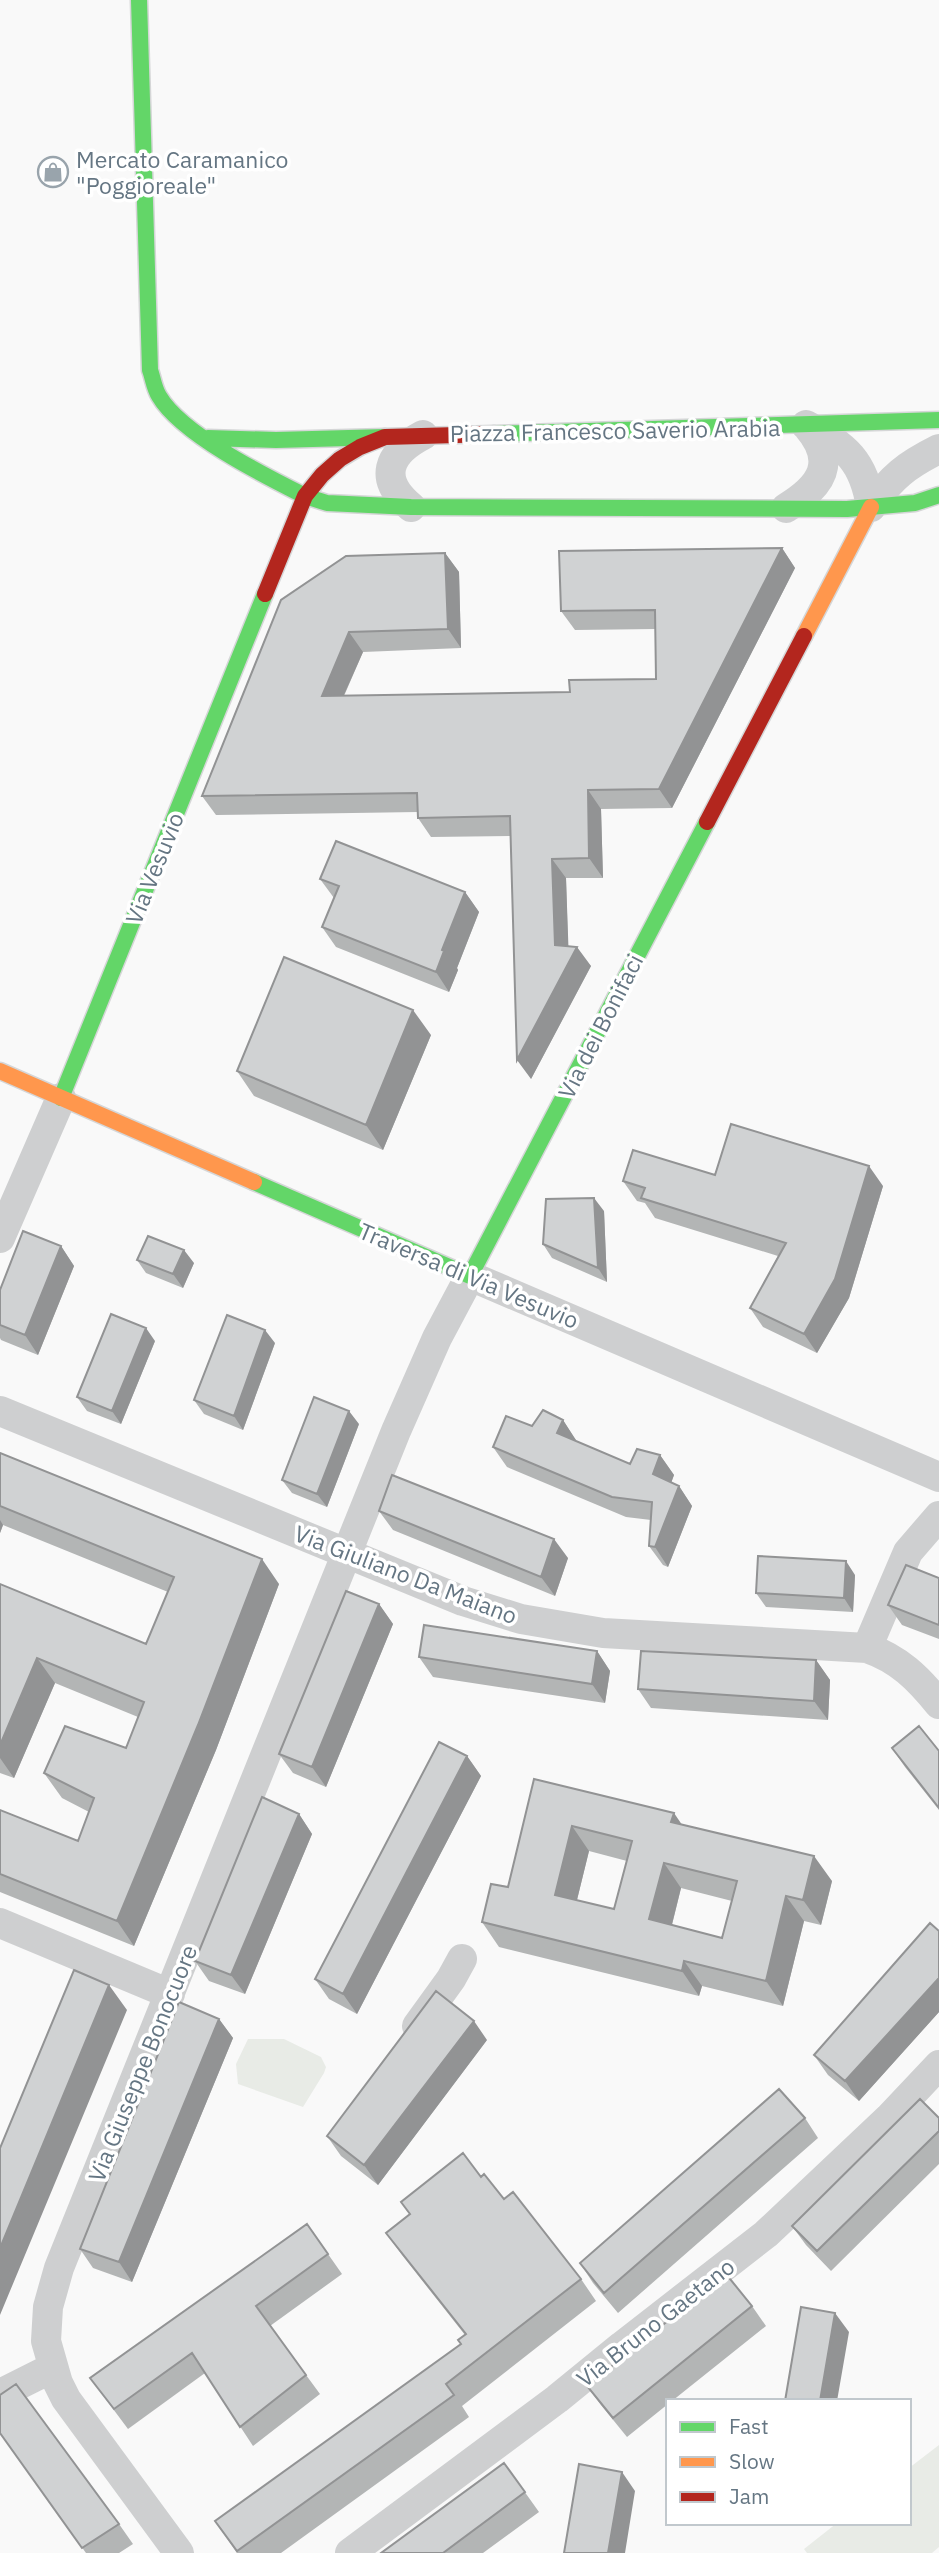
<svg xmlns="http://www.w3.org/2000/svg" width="939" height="2553" viewBox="0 0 939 2553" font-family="'IBM Plex Sans',sans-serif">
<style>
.green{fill:#e8ebe6}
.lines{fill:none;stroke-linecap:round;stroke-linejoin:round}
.fast-casing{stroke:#d5d6d7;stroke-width:19}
.slow-casing{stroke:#d5d6d7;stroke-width:19}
.jam-casing{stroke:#d5d6d7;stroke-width:19}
.street{stroke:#cecfd0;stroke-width:30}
.fast{stroke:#63d668;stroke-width:16}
.slow{stroke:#ff974d;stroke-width:16}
.jam{stroke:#b3261e;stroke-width:16}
.wall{fill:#b3b5b5;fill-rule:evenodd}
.shaded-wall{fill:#929394}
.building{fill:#d0d2d3;stroke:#929394;stroke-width:2;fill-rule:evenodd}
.labels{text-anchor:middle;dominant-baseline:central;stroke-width:7;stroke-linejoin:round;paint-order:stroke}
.poi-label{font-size:23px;fill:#657683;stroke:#fff;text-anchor:start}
.street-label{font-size:23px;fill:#657683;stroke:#fff}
</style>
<rect width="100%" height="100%" fill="#f9f9f9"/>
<path class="green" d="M248,2039h36l37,18 5,10 -2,6 -21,34 -65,-23 -2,-20z
M939,2445v102l-7,6h-125l-3,-4 33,-26h72v-55z"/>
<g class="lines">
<g class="fast-casing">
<path id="fast" d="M139,0l11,370c3,8 4,18 9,26 22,38 106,80 146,100
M494,434l445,-14
M208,438l68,2 109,-3
M305,496l22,7 84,4 436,2 68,-6 24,-8
M61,1098l204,-504
M254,1182l216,94 237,-454"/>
</g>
<g class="slow-casing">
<path id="slow" d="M804,636l67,-129
M0,1071l254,111"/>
</g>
<g class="jam-casing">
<path id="jam" d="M265,594l40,-98 17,-21 18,-16 20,-12 25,-10 109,-3
M707,822l97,-186"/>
</g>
<path class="street" d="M806,425c40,21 58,36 65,82
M411,507c-33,-28 -24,-53 12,-72
M871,507c20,-30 36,-42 68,-58
M786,508c36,-22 52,-46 21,-82
M0,1238l61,-140
M0,1411l463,190 58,18 82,14 264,15c32,11 51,30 72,56
M867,1648l41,-96 31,-36
M0,1923l170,71
M417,2026l34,-47 11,-20
M0,2394l52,-26
M179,2553l-113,-154 -8,-16 -12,-42 2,-34 11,-39 337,-837 41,-93 33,-62 469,201
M350,2553l207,-154 65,-53 144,-112 123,-116 50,-53"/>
<use href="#fast" class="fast"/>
<use href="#slow" class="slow"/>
<use href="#jam" class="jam"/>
</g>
<path class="wall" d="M782,548l13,20 -123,240 -71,1 2,69h-37l2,68 23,20 -60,113 -20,-243 -80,1 -13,-19v-6l-202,3 -14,-19 79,-196 164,-47 14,19 2,76 -98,4 -19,44 226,-4 86,-13 -1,-50 -80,1 -14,-19z
M320,879l145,13 14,20 -22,56 1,2 -9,22 -113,-45 -14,-20 12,-29z
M431,1035l-48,115 -129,-54 -17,-25z
M715,1175l168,11 -34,112 -32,55 -54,-26 -13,-19 28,-52 -123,-38 -10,-15 -8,-2 -14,-20z
M604,1211l3,71 -55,-24 -9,-14z
M61,1246l13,20 -36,89 -37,-15 -1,-2v-48z
M137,1260l57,3 -11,25 -37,-15z
M155,1341l-34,83 -34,-13 -10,-14z
M275,1343l-32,87 -39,-16 -10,-14z
M563,1420l13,21 54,23 30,-9 14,20 -3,8 8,3 13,20 -24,61 -5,-2 -14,-19 2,-26 -25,-3 -119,-50 -14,-20 39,-21z
M359,1424l-32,83 -35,-14 -10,-13z
M0,1453l279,131 -63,166 -82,196 -134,-54v-82l78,31 11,-29 -27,-14 -18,-25 82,-25 12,-31 -83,-34 -41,95 -14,-5v-189l146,60 22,-52 -165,-67 -3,8z
M379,1511l189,47 -13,38 -162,-66z
M855,1575l-2,37 -87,-5 -10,-14z
M939,1578v61l-37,-14 -14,-20z
M379,1604l14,20 -67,163 -33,-14 -14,-19z
M597,1651l13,20 -5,32 -172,-26 -14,-20z
M816,1660l14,20 -2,40 -177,-12 -13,-19z
M892,1748l47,3v59l-34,-43z
M467,1756l14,20 -124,238 -28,-15 -14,-20z
M534,1779l147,45 151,57 -11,44 -17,-4 -21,85 -81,-20 -3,10 -200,-49 -17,-25 26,-35zM589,1851l38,10 -13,48 -37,-9zM681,1888l51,13 -10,37 -50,-13z
M299,1814l13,20 -67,160 -36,-13 -14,-20z
M939,1931v81l-80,89 -31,-26 -14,-20z
M219,2019l14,19 -101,244 -39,-14 -13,-19z
M487,2040l-109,145 -37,-29 -14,-20z
M805,2118l13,20 -200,175 -25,-30 -13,-20z
M939,2118v46l-108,107 -25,-26 -14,-19z
M481,2177l100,102 15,22 -134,105 7,11 -188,136h-44l-22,-32 246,-177 4,-9 -63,-80 -16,-22 24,-18 -9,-13z
M307,2224l35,50 -72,52 50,68 -67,52 -48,-73 -77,56 -38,-51z
M752,2306l14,20 -94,75h-4v3l-41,33 -26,-32 -14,-19z
M0,2433l119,91 14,20 -14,9h-33z
M504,2463l35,49 -56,41h-102z"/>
<path class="shaded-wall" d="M782,548l13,20 -123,240 -13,-19z
M445,553l14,19 2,76 -13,-19z
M349,632l14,20 -28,63 -13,-19z
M588,790l13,19 2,69 -14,-20z
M552,859l14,19 3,85 8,-16 14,19 -60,113 -14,-19 38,-115z
M465,892l14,20 -22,56 1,2 -9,22 -13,-20 6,-22z
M413,1010l18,25 -48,115 -17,-25z
M869,1166l14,20 -34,112 -32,55 -13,-19z
M594,1198l10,13 3,71 -9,-14z
M61,1246l13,20 -36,89 -13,-20z
M184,1250l10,13 -11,25 -10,-14z
M146,1328l9,13 -34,83 -9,-13z
M265,1330l10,13 -32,87 -9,-14z
M349,1411l10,13 -32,83 -10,-13z
M563,1420l13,20 -5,12 -14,-19z
M660,1455l14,20 -7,19 -14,-20z
M679,1486l13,20 -24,61 -13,-20z
M0,1520l3,5 -3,8z
M554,1539l14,19 -13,38 -14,-19z
M262,1559l17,25 -63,166 -82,196 -17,-25z
M846,1561l9,14 -2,37 -9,-14z
M379,1604l14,20 -67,163 -14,-20z
M597,1651l13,20 -5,32 -13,-19z
M37,1658l18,25 -41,95 -14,-20v-13z
M816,1660l14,20 -2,40 -14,-19z
M467,1756l14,20 -124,238 -14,-20z
M674,1813l17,25 -20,-16z
M299,1814l13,20 -67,160 -14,-19z
M572,1826l17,25 -17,69 -17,-25z
M814,1856l18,25 -11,44 -18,-25z
M664,1863l17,25 -14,56 -18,-25z
M786,1896l18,25 -21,85 -17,-25z
M684,1961l18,25 -3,10 -17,-25z
M939,1978v34l-80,89 -14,-20z
M109,1985l18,25 -127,305v-67z
M219,2019l14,19 -101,244 -13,-20z
M474,2021l13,19 -109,145 -14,-20z
M835,2313l14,19 -12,69h-17z
M622,2472l13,19 -10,62h-17z"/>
<path class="building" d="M782,548l-123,241 -71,1 1,68 -37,1 3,86 22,2 -60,113 -7,-244 -92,2 -1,-25 -215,3 79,-196 65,-44 99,-3 3,76 -99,3 -27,64 248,-4 -1,-12 87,-1 -1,-69 -94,1 -2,-60z
M336,841l129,51 -23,58 2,1 -8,21 -114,-45 17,-41 -19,-7z
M284,957l129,53 -47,115 -129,-54z
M731,1124l138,42 -34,113 -31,55 -54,-26 36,-65 -145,-45 4,-10 -22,-7 10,-31 82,25z
M594,1198l4,70 -55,-24 3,-45z
M23,1231l38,15 -36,89 -25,-10v-35z
M148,1236l36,14 -11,24 -36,-14z
M111,1314l35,14 -34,83 -35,-14z
M227,1315l38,15 -31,86 -40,-16z
M314,1397l35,14 -32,83 -35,-14z
M543,1410l20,10 -6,13 73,31 7,-15 23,6 -7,19 26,12 -24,61 -6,-1 3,-44 -40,-5 -119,-50 13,-31 26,10z
M0,1453l262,106 -64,166 -81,196 -117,-47v-64l78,31 16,-43 -50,-25 21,-47 61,22 18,-46 -107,-44 -37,87v-161l146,60 28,-67 -174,-71z
M392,1475l162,64 -13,38 -162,-66z
M758,1556l88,5 -2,37 -88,-5z
M906,1565l33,13v47l-51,-20z
M346,1591l33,13 -67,163 -33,-13z
M424,1625l173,26 -5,33 -173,-27z
M641,1651l175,9 -2,41 -176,-12z
M919,1726l20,25v57l-47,-60z
M439,1742l28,14 -124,238 -28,-15z
M534,1779l140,34 -3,9 143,34 -11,44 -17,-4 -20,85 -82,-20 -2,10 -200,-49 9,-38 17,3zM572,1826l60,15 -18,68 -59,-14zM664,1863l73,18 -15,57 -73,-19z
M262,1797l37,17 -68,161 -36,-14z
M930,1923l9,8v47l-94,103 -31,-26z
M74,1970l35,15 -109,263v-100z
M436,1991l38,30 -110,144 -37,-29z
M179,2002l40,17 -100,243 -39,-13z
M779,2089l26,29 -201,175 -24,-30z
M920,2099l19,19v13l-122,120 -25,-25z
M463,2153l18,24 3,-3 20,25 9,-7 68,87 -135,105 8,11 -217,156 -22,-30 246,-177 -3,-4 8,-6 -80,-101 24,-19 -9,-12z
M307,2224l21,30 -72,52 50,69 -66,52 -48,-74 -78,56 -24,-31z
M726,2274l26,32 -139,112 -26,-32z
M801,2307l34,6 -15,88h-35z
M16,2384l103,140 -37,24 -82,-115v-38z
M504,2463l21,29 -82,61h-62z
M579,2464l43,8 -14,81h-44z"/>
<defs>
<g id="shop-ring" transform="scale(1.575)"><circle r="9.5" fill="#fff" stroke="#99a4ac" stroke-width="1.5"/><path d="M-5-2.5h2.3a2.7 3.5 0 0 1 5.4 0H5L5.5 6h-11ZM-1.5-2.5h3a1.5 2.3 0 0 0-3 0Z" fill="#99a4ac"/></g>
</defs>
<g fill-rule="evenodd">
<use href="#shop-ring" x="53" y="172"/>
</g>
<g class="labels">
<g class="poi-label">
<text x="76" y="159">Mercato Caramanico<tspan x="76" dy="26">"Poggioreale"</tspan></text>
</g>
<g class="street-label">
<text transform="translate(615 430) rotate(-1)">Piazza Francesco Saverio Arabia</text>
<text transform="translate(154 868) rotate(-68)">Via Vesuvio</text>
<text transform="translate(600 1026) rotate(-63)">Via dei Bonifaci</text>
<text transform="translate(469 1275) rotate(23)">Traversa di Via Vesuvio</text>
<text transform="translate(406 1574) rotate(21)">Via Giuliano Da Maiano</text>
<text transform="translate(142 2063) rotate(-68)">Via Giuseppe Bonocuore</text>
<text transform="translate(655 2322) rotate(-38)">Via Bruno Gaetano</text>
</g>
</g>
<rect x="666" y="2399" width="245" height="126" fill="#ffffff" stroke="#c1c8cd" stroke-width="2"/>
<rect x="680" y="2422" width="35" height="10" fill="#63d668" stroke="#c1c8cd" stroke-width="2"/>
<text x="729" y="2434" font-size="21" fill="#657683">Fast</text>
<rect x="680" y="2457" width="35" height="10" fill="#ff974d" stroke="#c1c8cd" stroke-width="2"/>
<text x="729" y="2469" font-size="21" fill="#657683">Slow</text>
<rect x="680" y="2492" width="35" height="10" fill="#b3261e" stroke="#c1c8cd" stroke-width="2"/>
<text x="729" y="2504" font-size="21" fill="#657683">Jam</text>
</svg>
